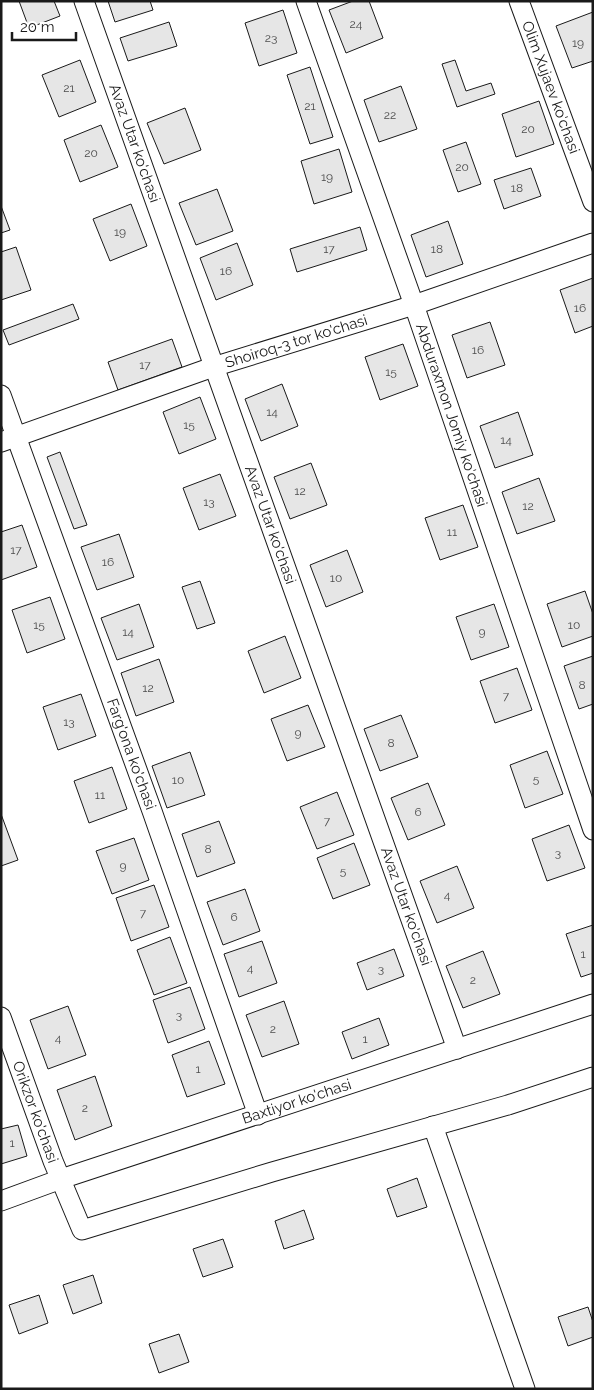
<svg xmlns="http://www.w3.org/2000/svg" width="594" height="1390" viewBox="0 0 594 1390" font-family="Raleway,sans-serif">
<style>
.building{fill:#e6e6e6;stroke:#1a1a1a}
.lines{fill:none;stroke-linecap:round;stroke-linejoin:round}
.minor-casing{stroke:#1a1a1a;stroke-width:21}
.minor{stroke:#fff;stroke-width:19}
.labels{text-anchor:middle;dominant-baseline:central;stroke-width:4;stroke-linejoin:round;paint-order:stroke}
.number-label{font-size:12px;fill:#4d4d4d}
.street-label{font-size:15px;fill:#1a1a1a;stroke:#fff}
</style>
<rect width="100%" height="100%" fill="#fff"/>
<path class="building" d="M19,1h35l6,15 -31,12z
M108,1h42l3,9 -38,12z
M353,1h16l14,37 -37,15 -17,-43z
M283,10l14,43 -38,13 -14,-43z
M593,12v49l-21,7 -16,-42z
M169,22l8,24 -49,15 -8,-23z
M80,60l16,42 -37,15 -17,-42z
M455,60l11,31 25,-8 4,11 -38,13 -15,-43z
M310,67l23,70 -23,7 -23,-69z
M401,86l16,43 -38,13 -15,-42z
M539,101l15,43 -38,13 -14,-43z
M185,108l16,42 -37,14 -17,-41z
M101,125l17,42 -38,15 -16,-42z
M466,142l15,42 -23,8 -15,-42z
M339,149l13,43 -38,12 -13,-43z
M531,168l10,28 -37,13 -10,-29z
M217,189l16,42 -37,14 -17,-42z
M131,204l16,42 -37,15 -17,-42z
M1,206l9,24 -9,3z
M448,221l15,43 -37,13 -15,-42z
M360,227l7,23 -70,22 -7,-23z
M237,243l16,42 -37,15 -16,-42z
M16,247l15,43 -30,10v-48z
M593,278v48l-18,7 -15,-43z
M73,304l6,15 -70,26 -6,-15z
M490,322l15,43 -38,13 -15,-43z
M172,339l10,28 -64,23 -10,-28z
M403,344l15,42 -38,14 -15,-43z
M282,384l16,42 -37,15 -16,-42z
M200,397l16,42 -37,15 -16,-42z
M518,412l15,43 -38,13 -15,-42z
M60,452l27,73 -13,4 -27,-72z
M311,463l16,42 -37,14 -16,-42z
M220,474l16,42 -37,14 -16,-42z
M539,478l16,43 -38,13 -15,-42z
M463,505l15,42 -38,13 -15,-42z
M22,525l15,42 -36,13v-48z
M119,534l15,43 -37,13 -16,-43z
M347,550l16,42 -37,15 -16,-42z
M200,581l15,42 -18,6 -15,-42z
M585,591l8,23v22l-31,11 -15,-43z
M50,597l15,42 -38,14 -15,-43z
M139,604l15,43 -37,13 -16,-42z
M494,604l15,43 -38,13 -15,-43z
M285,636l16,42 -37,15 -16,-42z
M593,656v48l-14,5 -15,-43z
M159,659l15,43 -38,14 -15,-43z
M517,668l15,42 -37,13 -15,-42z
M81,694l15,42 -38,14 -15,-43z
M308,705l17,42 -38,14 -16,-42z
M401,715l17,42 -38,14 -16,-42z
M547,751l16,43 -38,14 -15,-43z
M190,752l15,43 -38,13 -15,-42z
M112,767l15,42 -38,14 -15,-42z
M428,783l17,42 -37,15 -17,-42z
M337,792l17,43 -37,14 -17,-42z
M1,814l17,46 -17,6z
M219,821l16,42 -38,14 -15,-43z
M569,825l16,43 -38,13 -15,-42z
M134,838l15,42 -37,14 -16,-43z
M354,843l16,42 -37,14 -16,-41z
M457,866l17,42 -37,15 -17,-42z
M154,885l15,42 -38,14 -15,-43z
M245,889l15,42 -37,14 -16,-43z
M593,925v48l-12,4 -15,-43z
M170,937l17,46 -33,12 -17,-45z
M262,941l15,42 -38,14 -15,-43z
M394,949l10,27 -37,14 -10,-27z
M483,951l17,43 -37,14 -17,-42z
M190,987l15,42 -37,14 -15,-43z
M284,1001l15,43 -37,13 -16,-42z
M68,1006l18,49 -38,14 -18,-49z
M379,1018l10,27 -37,14 -10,-27z
M209,1041l16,43 -38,13 -15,-42z
M95,1076l17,50 -37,14 -18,-50z
M18,1125l9,31 -26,8v-35z
M417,1178l10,29 -30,10 -10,-28z
M304,1210l10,29 -30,10 -9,-28z
M223,1239l10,28 -30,10 -10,-28z
M93,1275l9,28 -29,11 -10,-29z
M39,1295l9,28 -29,11 -10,-29z
M588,1307l5,15v15l-25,9 -10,-29z
M179,1334l10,28 -30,11 -10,-29z"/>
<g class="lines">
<g class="minor-casing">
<g id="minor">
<path id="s1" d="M84,1l373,1048"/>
<path id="s2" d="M306,1l108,304 179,525"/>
<path id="s3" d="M519,1l74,201"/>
<path id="s4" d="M1,395l151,416 106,304"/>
<path id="s5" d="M1,442l212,-75 201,-62 179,-62"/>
<path id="s6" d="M1,1017l52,144 29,69 190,-58 236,-67 85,-28"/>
<path d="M433,1126l92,263"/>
<path id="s7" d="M1,1201l60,-22 532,-175"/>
</g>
</g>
<use href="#minor" class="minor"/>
</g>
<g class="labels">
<g class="number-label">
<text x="356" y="24">24</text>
<text x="271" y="38">23</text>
<text x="578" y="43">19</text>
<text x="69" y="88">21</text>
<text x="310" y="106">21</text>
<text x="390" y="115">22</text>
<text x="528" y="129">20</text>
<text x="91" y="153">20</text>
<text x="462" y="167">20</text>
<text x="327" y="177">19</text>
<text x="517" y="188">18</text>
<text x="120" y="232">19</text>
<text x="329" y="249">17</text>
<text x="437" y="249">18</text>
<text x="226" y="271">16</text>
<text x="580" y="308">16</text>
<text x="478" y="350">16</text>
<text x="145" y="365">17</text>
<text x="391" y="372">15</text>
<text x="272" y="412">14</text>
<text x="189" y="425">15</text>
<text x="506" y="440">14</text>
<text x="300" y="491">12</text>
<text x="209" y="502">13</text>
<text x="528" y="506">12</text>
<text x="452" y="532">11</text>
<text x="16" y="550">17</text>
<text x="108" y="562">16</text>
<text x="336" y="578">10</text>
<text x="39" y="625">15</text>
<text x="574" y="625">10</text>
<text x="128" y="632">14</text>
<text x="482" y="632">9</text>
<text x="582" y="685">8</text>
<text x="148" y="688">12</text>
<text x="506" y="696">7</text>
<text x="69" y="722">13</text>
<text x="298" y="733">9</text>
<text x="391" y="743">8</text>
<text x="536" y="779">5</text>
<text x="178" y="780">10</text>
<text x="100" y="795">11</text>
<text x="418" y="812">6</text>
<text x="327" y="821">7</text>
<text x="208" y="849">8</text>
<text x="558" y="853">3</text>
<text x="123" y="866">9</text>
<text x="343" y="871">5</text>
<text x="447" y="895">4</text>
<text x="143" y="913">7</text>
<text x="234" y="917">6</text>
<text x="583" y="954">1</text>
<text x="250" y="968">4</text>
<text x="381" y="969">3</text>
<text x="473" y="980">2</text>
<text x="179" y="1015">3</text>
<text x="273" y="1029">2</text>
<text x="58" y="1038">4</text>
<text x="365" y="1039">1</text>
<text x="198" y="1069">1</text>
<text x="85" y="1108">2</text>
<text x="12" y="1143">1</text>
</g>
<g class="street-label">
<text stroke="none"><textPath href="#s3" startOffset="92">Olim Xujaev ko'chasi</textPath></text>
<text stroke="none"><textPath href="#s1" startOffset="151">Avaz Utar ko'chasi</textPath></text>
<text stroke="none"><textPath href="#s5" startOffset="312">Shoiroq-3 tor ko'chasi</textPath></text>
<text stroke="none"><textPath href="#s2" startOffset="439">Abduraxmon Jomiy ko'chasi</textPath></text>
<text stroke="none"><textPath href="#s1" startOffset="556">Avaz Utar ko'chasi</textPath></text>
<text stroke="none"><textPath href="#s4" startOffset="382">Farg'ona ko'chasi</textPath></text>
<text stroke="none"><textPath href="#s1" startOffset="961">Avaz Utar ko'chasi</textPath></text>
<text stroke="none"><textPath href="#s7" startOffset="312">Baxtiyor ko'chasi</textPath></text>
<text stroke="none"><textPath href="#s6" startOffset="101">Orikzor ko'chasi</textPath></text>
</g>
</g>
<rect width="594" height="1390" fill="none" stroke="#1a1a1a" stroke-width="5"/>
<path d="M12 32v8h64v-8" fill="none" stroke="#1a1a1a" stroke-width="2.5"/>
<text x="20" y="32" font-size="15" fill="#1a1a1a" stroke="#ffffff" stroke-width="4" paint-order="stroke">20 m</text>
</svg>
